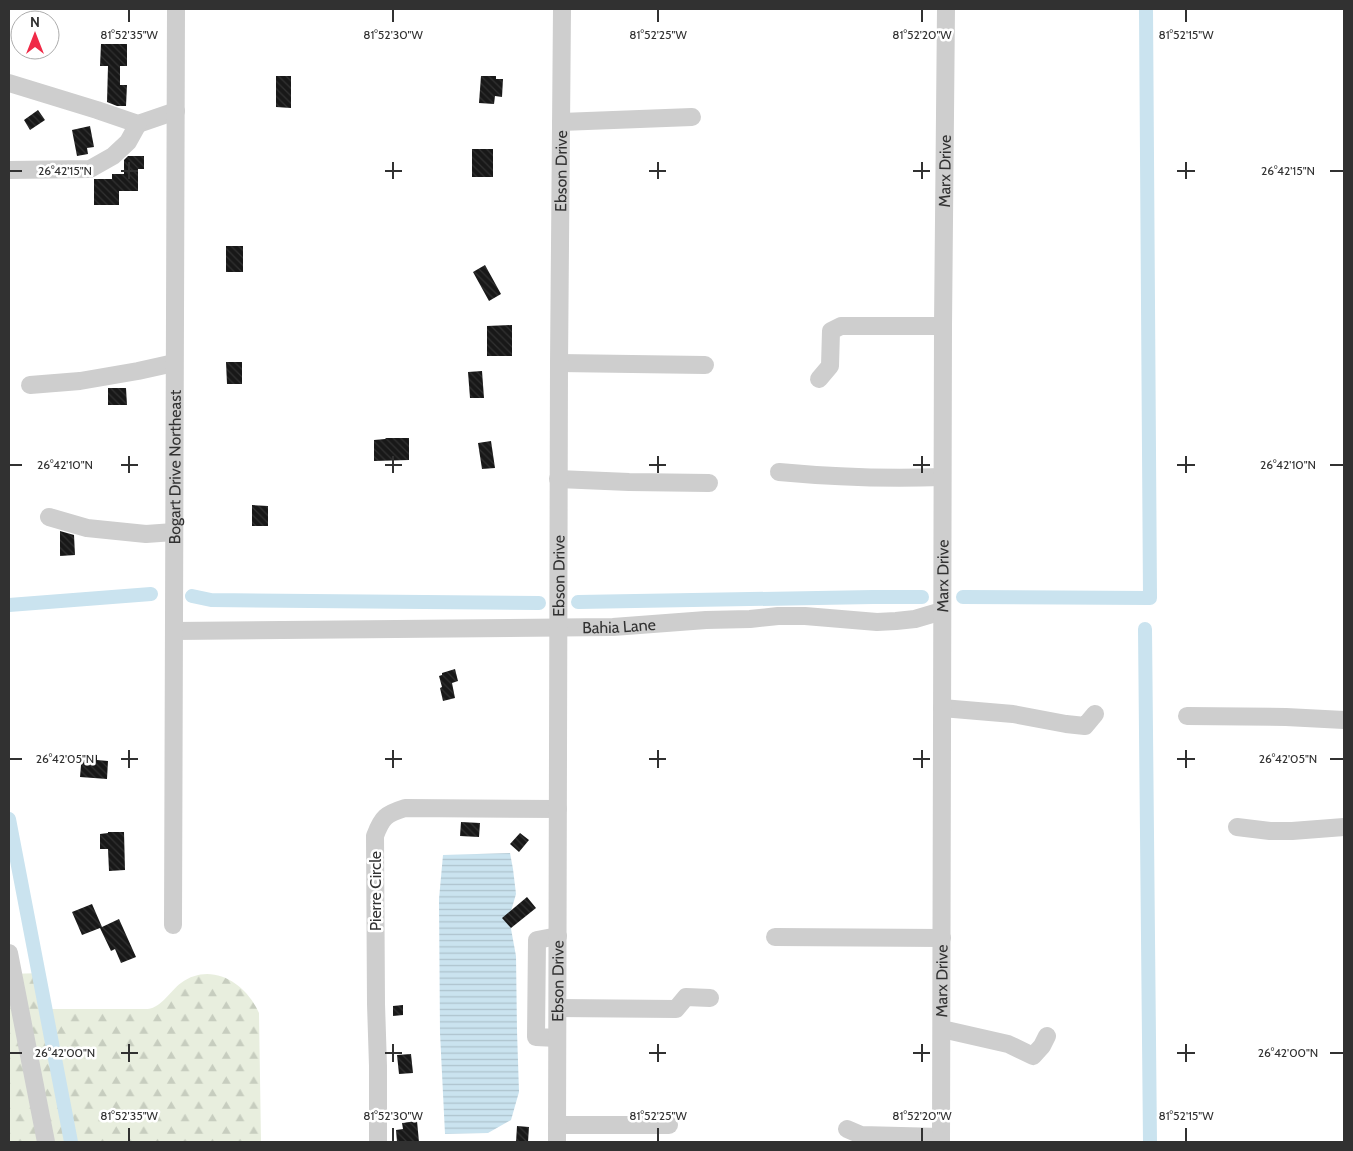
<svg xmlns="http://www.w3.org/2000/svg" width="1353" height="1151" viewBox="0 0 1353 1151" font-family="Cabin,sans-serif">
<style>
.forest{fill:url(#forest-firs)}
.water{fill:url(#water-rules)}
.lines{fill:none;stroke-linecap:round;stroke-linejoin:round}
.canal{stroke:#cae3ef;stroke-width:14}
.building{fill:url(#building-back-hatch)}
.minor{stroke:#cecece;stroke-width:18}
.ticks{fill:none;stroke:#313131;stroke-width:2}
.labels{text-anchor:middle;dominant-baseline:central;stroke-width:5;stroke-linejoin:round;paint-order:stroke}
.street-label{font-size:16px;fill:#313131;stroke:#fff}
.ticks-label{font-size:12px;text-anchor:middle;fill:#313131;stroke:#fff;stroke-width:5;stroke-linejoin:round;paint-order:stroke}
</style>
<defs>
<pattern id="forest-firs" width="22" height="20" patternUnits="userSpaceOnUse" patternTransform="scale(1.25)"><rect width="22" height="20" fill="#e8eede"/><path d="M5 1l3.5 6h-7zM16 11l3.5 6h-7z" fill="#c7cdbf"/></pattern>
<pattern id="water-rules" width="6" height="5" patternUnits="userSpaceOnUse" patternTransform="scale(1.25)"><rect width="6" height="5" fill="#cae3ef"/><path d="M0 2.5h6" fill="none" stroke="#aec3cd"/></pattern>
<pattern id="building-back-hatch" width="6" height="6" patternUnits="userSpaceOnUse" patternTransform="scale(1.25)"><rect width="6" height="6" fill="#181818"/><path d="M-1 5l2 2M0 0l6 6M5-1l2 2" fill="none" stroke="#313131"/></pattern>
</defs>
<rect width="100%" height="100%" fill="#fff"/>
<path class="forest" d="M42,973l9,36h97c14,-2 22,-18 33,-26 30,-22 65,0 78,30l2,129h-252v-168z"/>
<path class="water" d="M510,853l3,16 3,25 -7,24 7,38 1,75 2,61 -8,28 -23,13 -43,1 -5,-101 -1,-134 4,-44z"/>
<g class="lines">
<path class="canal" d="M192,596l19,4 328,3
M963,597l187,1 -4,-589
M578,602l295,-5h49
M9,605l142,-11
M1145,629l5,513
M9,819l62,323"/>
</g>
<path class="building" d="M101,44h26v22h-7v19h7l-1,21h-9l-10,-4 1,-36h-8z
M276,76h15v32l-15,-1z
M481,76h15v3h7l-1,18 -7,-1 -1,8 -15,-1z
M38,110l7,10 -15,10 -6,-10z
M90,126l4,21 -7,1 1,6 -11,2 -5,-26z
M472,149h21v28h-21z
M128,156h16v13h-6v22h-19v14h-25v-26h18v-5h12v-14z
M226,246h17v26h-17z
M485,265l16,29 -12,7 -16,-29z
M512,325v31h-25v-30z
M226,362h16v22h-15z
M482,371l2,27h-14l-2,-26z
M108,388h18l1,17h-19z
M386,438h23v22l-35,1v-21l11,-1z
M491,441l4,27 -13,1 -4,-26z
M252,505l16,1v20h-16z
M60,531l14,4 1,20 -15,1z
M455,669l3,12 -6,2 3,15 -12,3 -3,-13 2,-1 -3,-11 3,-1v-2z
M82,753l15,2v5l11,1 -1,18 -27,-2z
M461,822l19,1 -1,14 -19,-1z
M108,832h16l1,38 -16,1 -1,-22h-8v-15l8,-1z
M520,833l9,7 -10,12 -9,-8z
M527,897l9,11 -25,20 -9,-10z
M92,904l10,23 17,-8 17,38 -15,6 -6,-14 -4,2 -11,-23 -18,7 -10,-23z
M403,1005v10l-10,1v-10z
M411,1054l2,19 -14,1 -2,-19z
M417,1121l2,21h-22l-1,-12 7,-1 -1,-6z
M517,1126l12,1 -1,15h-12z"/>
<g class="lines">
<g class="minor">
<path d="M9,83l88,27 41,14 38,-13"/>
<path d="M561,122l131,-5"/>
<path d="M9,170l81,-1 23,-13 15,-14 10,-18"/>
<path d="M559,363l146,2"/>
<path d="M819,379l11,-13 1,-35 10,-5h102"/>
<path d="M30,385l50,-4 58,-10 36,-8"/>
<path d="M779,472c54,5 109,7 163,5"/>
<path d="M558,479l71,3 80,1"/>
<path d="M49,517l38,11 59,6 28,-2"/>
<path id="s1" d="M174,631l439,-4 93,-7 44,-1 28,-3h27l72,6 19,-1 19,-2 27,-8"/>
<path d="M942,708l71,6 53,10 19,2 10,-12"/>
<path d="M1187,716l99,1 58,3"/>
<path d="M1237,827l33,4h22l52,-4"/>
<path id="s2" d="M173,925l3,-916"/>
<path d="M775,937l167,1"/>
<path d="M9,953l37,189"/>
<path d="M558,1008l118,1 10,-12 24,1"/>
<path d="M942,1029l66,15 25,12 9,-10 5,-10"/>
<path d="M557,1038l-21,-1 1,-97 21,-4"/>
<path d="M557,1125h112"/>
<path d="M847,1129l14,6 80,2"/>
<path d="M378,1142v-76l-2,-62 -1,-168c7,-19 11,-22 30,-28l153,1"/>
<path id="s3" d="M557,1142l2,-779 3,-354"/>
<path id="s4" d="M941,1142l2,-816 3,-317"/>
</g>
</g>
<path class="ticks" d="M129,10v12M393,10v12M658,10v12M922,10v12M1186,10v12M129,162v17M393,162v17M658,162v17M922,162v17M1186,162v17M10,171h12M121,171h17M385,171h17M649,171h17M913,171h17M1177,171h18M1330,171h13M129,456v17M393,456v17M658,456v17M922,456v17M1186,456v17M10,465h12M121,465h17M385,465h17M649,465h17M913,465h17M1177,465h18M1330,465h13M129,750v18M393,750v18M658,750v18M922,750v18M1186,750v18M10,759h12M121,759h17M385,759h17M649,759h17M913,759h17M1177,759h18M1330,759h13M129,1044v18M393,1044v18M658,1044v18M922,1044v18M1186,1044v18M10,1053h12M121,1053h17M385,1053h17M649,1053h17M913,1053h17M1177,1053h18M1330,1053h13M129,1128v13M393,1128v13M658,1128v13M922,1128v13M1186,1128v13"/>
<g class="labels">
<g class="street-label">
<text stroke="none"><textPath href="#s3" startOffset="971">Ebson Drive</textPath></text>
<text stroke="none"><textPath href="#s4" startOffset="971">Marx Drive</textPath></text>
<text stroke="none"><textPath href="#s2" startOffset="458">Bogart Drive Northeast</textPath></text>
<text stroke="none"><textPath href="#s3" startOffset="566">Ebson Drive</textPath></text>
<text stroke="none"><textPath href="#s4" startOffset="566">Marx Drive</textPath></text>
<text stroke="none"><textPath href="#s1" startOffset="445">Bahia Lane</textPath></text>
<text transform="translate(375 891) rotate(-90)">Pierre Circle</text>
<text stroke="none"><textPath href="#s3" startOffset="161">Ebson Drive</textPath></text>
<text stroke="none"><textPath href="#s4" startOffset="161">Marx Drive</textPath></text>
</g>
</g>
<g class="ticks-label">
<text x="129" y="39">81°52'35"W</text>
<text x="393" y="39">81°52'30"W</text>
<text x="658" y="39">81°52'25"W</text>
<text x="922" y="39">81°52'20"W</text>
<text x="1186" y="39">81°52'15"W</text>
<text x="65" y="175">26°42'15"N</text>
<text x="1288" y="175">26°42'15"N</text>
<text x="65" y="469">26°42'10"N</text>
<text x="1288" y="469">26°42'10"N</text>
<text x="65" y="763">26°42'05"N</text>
<text x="1288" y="763">26°42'05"N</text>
<text x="65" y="1057">26°42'00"N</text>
<text x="1288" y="1057">26°42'00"N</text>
<text x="129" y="1120">81°52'35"W</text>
<text x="393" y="1120">81°52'30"W</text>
<text x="658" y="1120">81°52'25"W</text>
<text x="922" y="1120">81°52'20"W</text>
<text x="1186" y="1120">81°52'15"W</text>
</g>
<rect width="1353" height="1151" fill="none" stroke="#313131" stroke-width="20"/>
<g transform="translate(35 35)"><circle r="24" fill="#ffffff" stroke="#adadad"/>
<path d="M0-4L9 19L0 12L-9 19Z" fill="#f02a47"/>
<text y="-8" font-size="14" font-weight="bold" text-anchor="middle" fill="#313131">N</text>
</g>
</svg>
